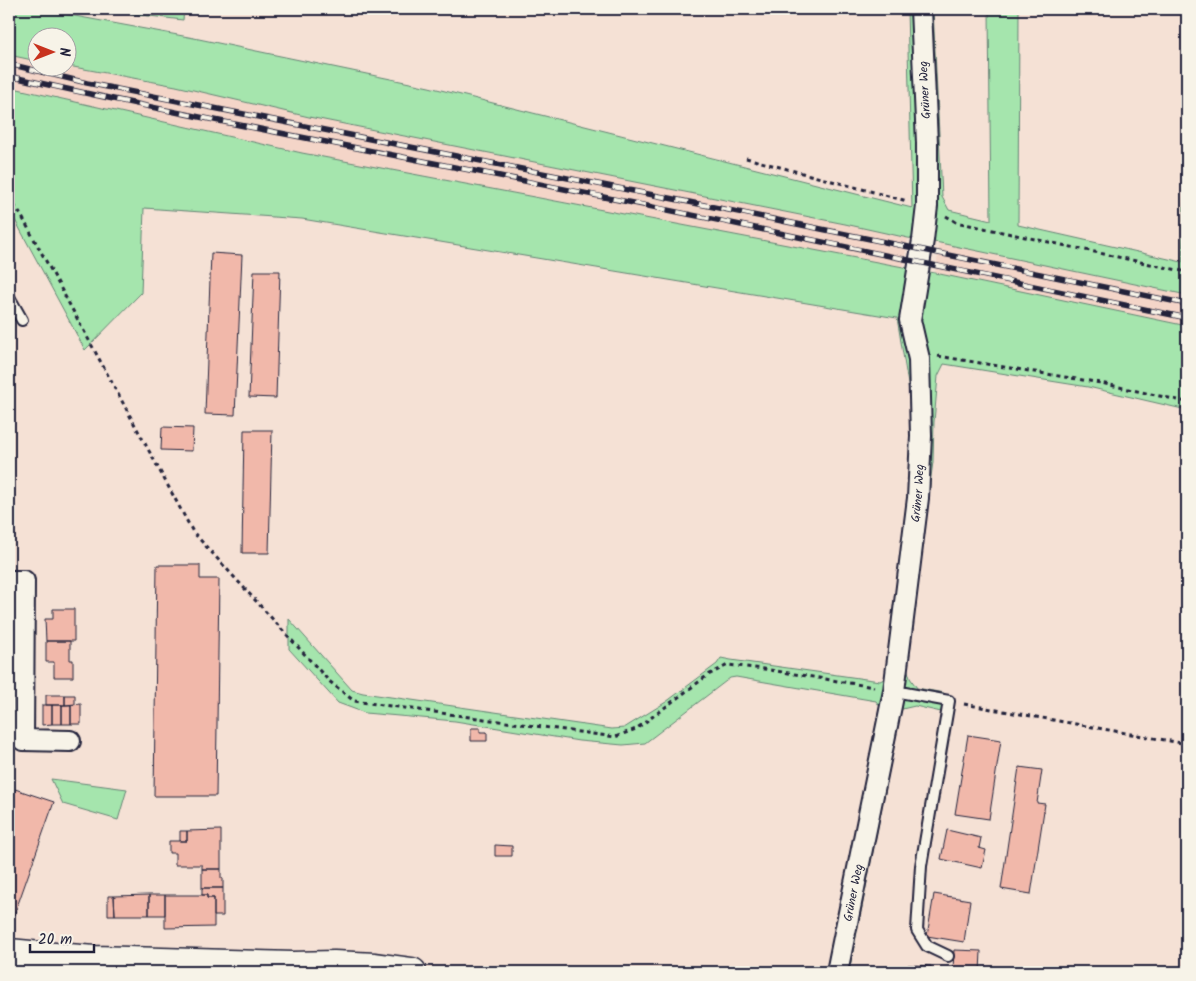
<svg xmlns="http://www.w3.org/2000/svg" width="1196" height="981" viewBox="0 0 1196 981" font-family="Kalam,sans-serif">
<style>
.built{fill:#f4d5c8}
.green{fill:#a5e5ad;stroke:#648474}
.building{fill:#f1b8aa;stroke:#22223b}
.lines{fill:none;stroke-linecap:round;stroke-linejoin:round}
.lane-casing{stroke:#22223b;stroke-width:14}
.street-casing{stroke:#22223b;stroke-width:24}
.secondary-casing{stroke:#22223b;stroke-width:31}
.path{stroke:#22223b;stroke-width:3;stroke-dasharray:4 4;stroke-linecap:butt}
.lane{stroke:#f7f3e8;stroke-width:10}
.street{stroke:#f7f3e8;stroke-width:20}
.secondary{stroke:#f7f3e8;stroke-width:28}
.rail-casing{stroke:#22223b;stroke-width:5.5}
.rail{stroke:#f7f3e8;stroke-width:4;stroke-dasharray:11;stroke-linecap:butt}
.labels{text-anchor:middle;dominant-baseline:central;stroke-width:4;stroke-linejoin:round;paint-order:stroke}
.street-label{font-size:12px;fill:#22223b;stroke:#f7f3e8}
</style>
<rect width="100%" height="100%" fill="#f5e1d5"/>
<filter id="ink" filterUnits="userSpaceOnUse"><feTurbulence type="fractalNoise" baseFrequency=".02" numOctaves="2"/><feDisplacementMap in="SourceGraphic" scale="10" xChannelSelector="R" yChannelSelector="G"/><feConvolveMatrix kernelMatrix="1 2 1 2 8 2 1 2 1" color-interpolation-filters="sRGB"/></filter>
<g filter="url(#ink)">
<path class="built" d="M9,55l28,6 1,7h30v-2l108,20 133,31 536,107 63,14 -5,30 -601,-115 -293,-66z
M940,243l247,52v31l-252,-53z"/>
<path class="green" d="M9,9h28l157,29 235,49 483,121 -5,-199h26l9,188 7,13 42,10 -2,-211h30l-1,216 164,37 5,-140v173l-247,-52 -32,-5 -63,-14 -536,-107 -133,-31 -108,-20v-28h-30l-1,23 -28,-6z
M90,9h94l-1,11z
M9,87l293,66 633,120 252,53v84l-99,-23 -144,-23 -6,12 -4,46 -1,40 -27,202 4,14 7,10 27,5 -3,19 -26,-6 -13,3 -2,7 -51,256h-20l52,-264 -5,-7 -140,-24 -6,1 -85,65 -22,2 -44,-4 -124,-20 -90,-8 -27,-10 -49,-54v-30l63,71 11,3 249,36 12,-1 42,-26 51,-38 4,-6 10,2 149,21 8,-4 23,-196 -1,-85 -13,-78 -595,-99 -158,-11 -3,85 -56,57 -70,-130 -6,-9z
M51,779l76,10 -9,31 -55,-16z"/>
<path class="building" d="M211,253l31,2 -7,160 -30,-1z
M254,271h26l-4,127 -27,-1z
M162,427l31,1 -1,23 -31,-1z
M244,430h28l-3,123h-27z
M157,565h43v14h19l-3,217h-62z
M53,609h21v32h-28l-1,-22h8z
M46,641h24v19h3v17h-19v-15h-8z
M46,695h19v10h-19z
M65,695h10v9l-10,1z
M81,704v20h-10v-19z
M42,705h10v19l-10,1z
M52,705h10v19h-10z
M62,705h9v19h-9z
M471,728h9v4h7v9h-16z
M968,735l33,5 -12,79 -34,-5z
M1019,767l23,3 -5,33 8,1 -14,90 -30,-5z
M15,789l39,13 -42,119 -3,-2v-117h1z
M221,830v39h-19v-4h-27v-12h-6v-12h18v-10z
M947,830l34,8 -2,10 7,2 -4,18 -41,-9z
M180,831h7v10h-7z
M495,845l17,1v10h-17z
M202,869h19v9h2v10h-21z
M202,888h21v28h-9v-18h-7v-3h-5z
M934,894l36,6 -6,42 -37,-6z
M149,895v20h-34l-1,-19z
M149,895h16v20h-16z
M165,895h42v3h7v29l-49,1z
M108,896h6l1,19h-7z
M954,950l27,1 -1,21 -27,-1z
M908,965l23,1v6h-23z"/>
<g class="lines">
<g class="lane-casing">
<path id="lane" d="M9,297l13,23
M894,691l55,10 -28,165 -4,64 10,16 21,10"/>
</g>
<g class="street-casing">
<g id="street">
<path d="M9,581h15l-1,159 47,1"/>
<path id="s1" d="M837,972l57,-281 24,-193 3,-62 -2,-77 -9,-39 13,-80 4,-34v-63l-6,-134"/>
</g>
</g>
<g class="secondary-casing">
<path id="secondary" d="M9,953l32,3 54,4 198,6 41,-1 41,2 37,5"/>
</g>
<path class="path" d="M746,158l161,43
M9,198l12,17 172,317 136,149 25,20 261,36 21,-8 72,-54 20,-10 36,4 110,18
M946,216l10,6 231,50
M938,356l163,27 86,19
M964,704l223,40"/>
<use href="#lane" class="lane"/>
<use href="#street" class="street"/>
<use href="#secondary" class="secondary"/>
<g class="rail-casing">
<path id="rail" d="M9,64l78,19 617,122 483,99
M9,76c161,37 324,67 486,99 231,46 461,95 692,143"/>
</g>
<use href="#rail" class="rail"/>
</g>
</g>
<g class="labels">
<g class="street-label">
<text transform="translate(925 90) rotate(-93)">Grüner Weg</text>
<text stroke="none"><textPath href="#s1" startOffset="486">Grüner Weg</textPath></text>
<text stroke="none"><textPath href="#s1" startOffset="81">Grüner Weg</textPath></text>
</g>
</g>
<rect width="1196" height="981" fill="none" stroke="#f7f3e8" stroke-width="30"/>
<rect x="15" y="15" width="1166" height="951" fill="none" stroke="#22223b" stroke-width="2" filter="url(#ink)"/>
<g transform="translate(52 52) rotate(90)"><circle r="24" fill="#f7f3e8" stroke="#a29fa3"/>
<path d="M0-4L9 19L0 12L-9 19Z" fill="#c8321e"/>
<text y="-8" font-size="14" font-weight="bold" text-anchor="middle" fill="#22223b">N</text>
</g>
<path d="M30 944v8h64v-8" fill="none" stroke="#22223b" stroke-width="2.5"/>
<text x="38" y="944" font-size="15" fill="#22223b" stroke="#f7f3e8" stroke-width="4" paint-order="stroke">20 m</text>
</svg>
